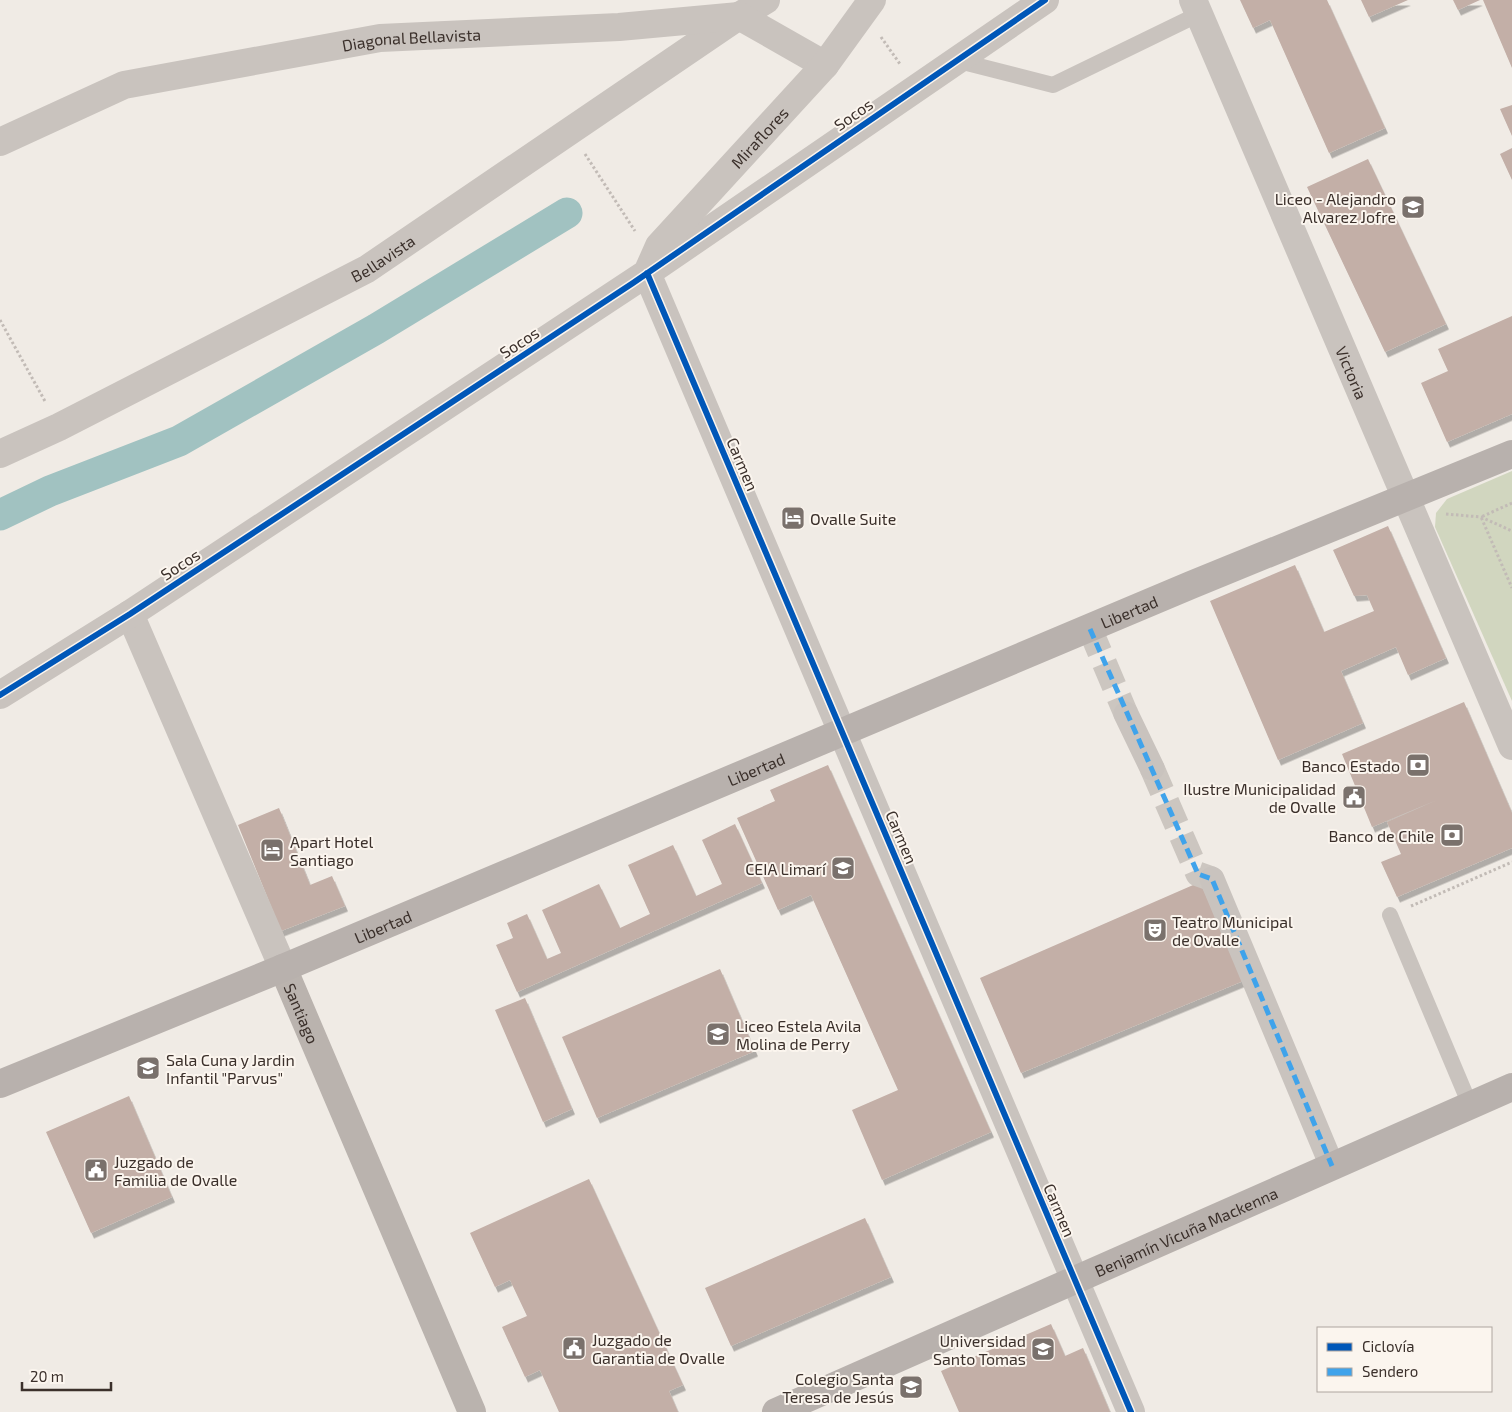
<svg xmlns="http://www.w3.org/2000/svg" width="1512" height="1412" viewBox="0 0 1512 1412" font-family="'Exo 2',sans-serif">
<style>
.green{fill:#d1d6bf}
.lines{fill:none;stroke-linecap:round;stroke-linejoin:round}
.canal{stroke:#a1c2c1;stroke-width:31}
.building{fill:#c3afa7;filter:url(#shadow)}
.pedestrian-tunnel{stroke:#ccc6c0;stroke-width:25;stroke-dasharray:25 12;stroke-linecap:butt}
.path{stroke:#c2bbb6;stroke-width:3;stroke-dasharray:2.5 2.5;stroke-linecap:butt}
.service{stroke:#c9c3be;stroke-width:16}
.pedestrian{stroke:#c9c3be;stroke-width:25}
.minor{stroke:#c9c3be;stroke-width:28}
.tertiary{stroke:#c9c3be;stroke-width:28}
.secondary{stroke:#bab3ae;stroke-width:28}
.primary{stroke:#b8b1ad;stroke-width:28}
.quiet{stroke:#3fa3eb;stroke-width:5;stroke-dasharray:10 5;stroke-linecap:butt}
.cycleway-casing{stroke:#fbf5ee;stroke-width:9}
.cycleway{stroke:#0057b8;stroke-width:6}
.labels{text-anchor:middle;dominant-baseline:central;stroke-width:4;stroke-linejoin:round;paint-order:stroke}
.street-label{font-size:16px;fill:#3b302b;stroke:#fbf5ee}
.poi-label{font-size:16px;fill:#3b302b;stroke:#fbf5ee;text-anchor:end}
</style>
<defs>
<filter id="shadow"><feDropShadow dx="3" dy="5.5" stdDeviation="0" flood-color="#0004"/></filter>
</defs>
<rect width="100%" height="100%" fill="#f0ebe5"/>
<path class="green" d="M1512,471v230l-77,-174 1,-14 11,-14z"/>
<g class="lines">
<path class="canal" d="M0,515l50,-24 129,-50 197,-112 191,-116"/>
</g>
<path class="building" d="M1240,0h87l58,128 -56,25 -59,-133 -17,8z
M1361,0h47l-39,17z
M1453,0h27l-22,10z
M1483,0h29v68z
M1512,105v31l-12,-27z
M1512,148v32l-12,-26z
M1368,159l78,165 -61,28 -78,-165z
M1512,316v98l-65,28 -26,-59 27,-12 -10,-22z
M1388,526l58,132 -38,17 -12,-28 -55,24 22,52 -85,37 -68,-159 85,-36 29,67 50,-21 -7,-16 -13,1 -21,-46z
M1464,702l48,111v35l-115,49 -16,-35 20,-8 -14,-32 50,-22 -65,27 -30,-73z
M828,765l163,367 -109,48 -30,-70 46,-20 -87,-195 -33,15 -41,-92 38,-17 -5,-11z
M279,808l31,77 22,-9 13,30 -64,25 -43,-106z
M735,824l27,59 -245,109 -21,-47 17,-7 -6,-15 20,-9 20,45 14,-6 -19,-43 57,-26 21,44 30,-14 -22,-49 45,-20 23,51 26,-12 -20,-44z
M1200,882l43,99 -222,92 -41,-95z
M720,969l35,82 -158,67 -35,-81z
M525,998l47,111 -29,13 -48,-112z
M129,1096l43,101 -81,36 -45,-101z
M589,1179l94,206 -14,6 9,21h-119l-19,-42 -15,7 -23,-50 25,-11 -17,-36 -15,7 -25,-54z
M865,1218l26,59 -160,69 -26,-58z
M1051,1324l14,32 18,-8 27,64h-151l-18,-41z"/>
<g class="lines">
<path class="pedestrian-tunnel" d="M1090,629l36,85
M1152,768l46,106 14,5"/>
<path class="path" d="M881,37l19,27
M585,154l50,77
M0,320l46,83
M1512,503l-31,14 31,71
M1446,514l35,3 31,14
M1411,906l101,-44"/>
<path class="service" d="M955,60l98,25 146,-71
M1390,915l80,190"/>
<path class="pedestrian" d="M1126,714l26,54
M1212,879l120,287"/>
<g class="minor">
<path d="M1045,0l-398,273 484,1139"/>
<path id="s1" d="M0,454l59,-27 308,-158 372,-253"/>
</g>
<g class="tertiary">
<path id="s2" d="M1193,0l319,746"/>
<path d="M739,16l27,-16"/>
<path id="s3" d="M0,142l124,-57 256,-47 239,-11 120,-11 86,49"/>
<path d="M130,614l153,354"/>
<path id="s4" d="M0,695l130,-81 517,-341 12,-27 166,-181 47,-65"/>
</g>
<path class="secondary" id="s5" d="M283,968l189,444"/>
<g class="primary">
<path id="s6" d="M0,1084l283,-116 908,-383 321,-131"/>
<path id="s7" d="M776,1412l736,-325"/>
</g>
<path class="quiet" d="M1090,629l108,245 14,5 120,287"/>
<g class="cycleway-casing">
<path id="cycleway" d="M647,273l484,1139
M0,695l130,-81 503,-331 412,-283"/>
</g>
<use href="#cycleway" class="cycleway"/>
</g>
<defs>
<g id="school-square" transform="scale(1.25)"><rect x="-9" y="-9" width="18" height="18" rx="4" fill="#7a716c" stroke="#fbf5ee"/><path d="M0-5L7-2L0 1L-7-2ZM-4 1L0 2.5L4 1V4Q0 6-4 4Z" fill="#fff"/></g>
<g id="hotel-square" transform="scale(1.25)"><rect x="-9" y="-9" width="18" height="18" rx="4" fill="#7a716c" stroke="#fbf5ee"/><path d="M-6-4.5h1.5V1H6V5H4.5V3h-9V5H-6ZM-4 0a1.8 1.8 0 1 1 3.6 0ZM.5 0V-2.5h3Q6-2.5 6 0Z" fill="#fff"/></g>
<g id="bank-square" transform="scale(1.25)"><rect x="-9" y="-9" width="18" height="18" rx="4" fill="#7a716c" stroke="#fbf5ee"/><path d="M-6-4H6V4H-6ZM0-2.3a2.3 2.3 0 1 0 0 4.6a2.3 2.3 0 1 0 0-4.6Z" fill="#fff"/></g>
<g id="civic-square" transform="scale(1.25)"><rect x="-9" y="-9" width="18" height="18" rx="4" fill="#7a716c" stroke="#fbf5ee"/><path d="M-.6-6.5H3V-4.5H.6V-3L4-1V1h2V6H-6V1h2V-1L-.6-3ZM-1.2 2.5V6h2.4V2.5Z" fill="#fff"/></g>
<g id="theatre-square" transform="scale(1.25)"><rect x="-9" y="-9" width="18" height="18" rx="4" fill="#7a716c" stroke="#fbf5ee"/><path d="M-5-5.5Q0-4 5-5.5V0Q5 5 0 6Q-5 5-5 0ZM-3.3-2.5H-1v1.5H-3.3ZM1-2.5H3.3v1.5H1ZM-2.8 1Q0 5.5 2.8 1Z" fill="#fff"/></g>
<g id="university-square" transform="scale(1.25)"><rect x="-9" y="-9" width="18" height="18" rx="4" fill="#7a716c" stroke="#fbf5ee"/><path d="M0-5L7-2L0 1L-7-2ZM-4 1L0 2.5L4 1V4Q0 6-4 4Z" fill="#fff"/></g>
</defs>
<g fill-rule="evenodd">
<use href="#school-square" x="1413" y="207"/>
<use href="#hotel-square" x="793" y="518"/>
<use href="#bank-square" x="1418" y="765"/>
<use href="#civic-square" x="1354" y="797"/>
<use href="#bank-square" x="1452" y="835"/>
<use href="#hotel-square" x="272" y="850"/>
<use href="#school-square" x="843" y="868"/>
<use href="#theatre-square" x="1155" y="930"/>
<use href="#school-square" x="718" y="1034"/>
<use href="#school-square" x="148" y="1068"/>
<use href="#civic-square" x="96" y="1170"/>
<use href="#civic-square" x="574" y="1348"/>
<use href="#university-square" x="1043" y="1349"/>
<use href="#school-square" x="911" y="1387"/>
</g>
<g class="labels">
<g class="street-label">
<text stroke="none"><textPath href="#s3" startOffset="428">Diagonal Bellavista</textPath></text>
<text transform="translate(853 114) rotate(-35)">Socos</text>
<text stroke="none"><textPath href="#s4" startOffset="950">Miraflores</textPath></text>
<text stroke="none"><textPath href="#s1" startOffset="430">Bellavista</textPath></text>
<text transform="translate(519 342) rotate(-33)">Socos</text>
<text stroke="none"><textPath href="#s2" startOffset="405">Victoria</textPath></text>
<text transform="translate(743 464) rotate(67)">Carmen</text>
<text transform="translate(180 564) rotate(-33)">Socos</text>
<text stroke="none"><textPath href="#s6" startOffset="1224">Libertad</textPath></text>
<text stroke="none"><textPath href="#s6" startOffset="819">Libertad</textPath></text>
<text transform="translate(902 837) rotate(67)">Carmen</text>
<text stroke="none"><textPath href="#s6" startOffset="414">Libertad</textPath></text>
<text stroke="none"><textPath href="#s5" startOffset="49">Santiago</textPath></text>
<text transform="translate(1060 1210) rotate(67)">Carmen</text>
<text stroke="none"><textPath href="#s7" startOffset="448">Benjamín Vicuña Mackenna</textPath></text>
</g>
<g class="poi-label">
<text x="1396" y="198">Liceo - Alejandro<tspan x="1396" dy="18">Alvarez Jofre</tspan></text>
<text x="810" y="518" text-anchor="start">Ovalle Suite</text>
<text x="1400" y="765">Banco Estado</text>
<text x="1336" y="788">Ilustre Municipalidad<tspan x="1336" dy="18">de Ovalle</tspan></text>
<text x="1434" y="835">Banco de Chile</text>
<text x="290" y="841" text-anchor="start">Apart Hotel<tspan x="290" dy="18">Santiago</tspan></text>
<text x="826" y="868">CEIA Limarí</text>
<text x="1172" y="921" text-anchor="start">Teatro Municipal<tspan x="1172" dy="18">de Ovalle</tspan></text>
<text x="736" y="1025" text-anchor="start">Liceo Estela Avila<tspan x="736" dy="18">Molina de Perry</tspan></text>
<text x="166" y="1059" text-anchor="start">Sala Cuna y Jardin<tspan x="166" dy="18">Infantil "Parvus"</tspan></text>
<text x="114" y="1161" text-anchor="start">Juzgado de<tspan x="114" dy="18">Familia de Ovalle</tspan></text>
<text x="592" y="1339" text-anchor="start">Juzgado de<tspan x="592" dy="18">Garantia de Ovalle</tspan></text>
<text x="1026" y="1340">Universidad<tspan x="1026" dy="18">Santo Tomas</tspan></text>
<text x="894" y="1378">Colegio Santa<tspan x="894" dy="18">Teresa de Jesús</tspan></text>
</g>
</g>
<rect x="1317" y="1327" width="175" height="65" fill="#fbf5ee" stroke="#aea6a0"/>
<rect x="1327" y="1343" width="25" height="8" fill="#0057b8" stroke="#aea6a0"/>
<text x="1362" y="1352" font-size="15" fill="#3b302b">Ciclovía</text>
<rect x="1327" y="1368" width="25" height="8" fill="#3fa3eb" stroke="#aea6a0"/>
<text x="1362" y="1377" font-size="15" fill="#3b302b">Sendero</text>
<path d="M22 1382v8h89v-8" fill="none" stroke="#3b302b" stroke-width="2.5"/>
<text x="30" y="1382" font-size="15" fill="#3b302b" stroke="#fbf5ee" stroke-width="4" paint-order="stroke">20 m</text>
</svg>
